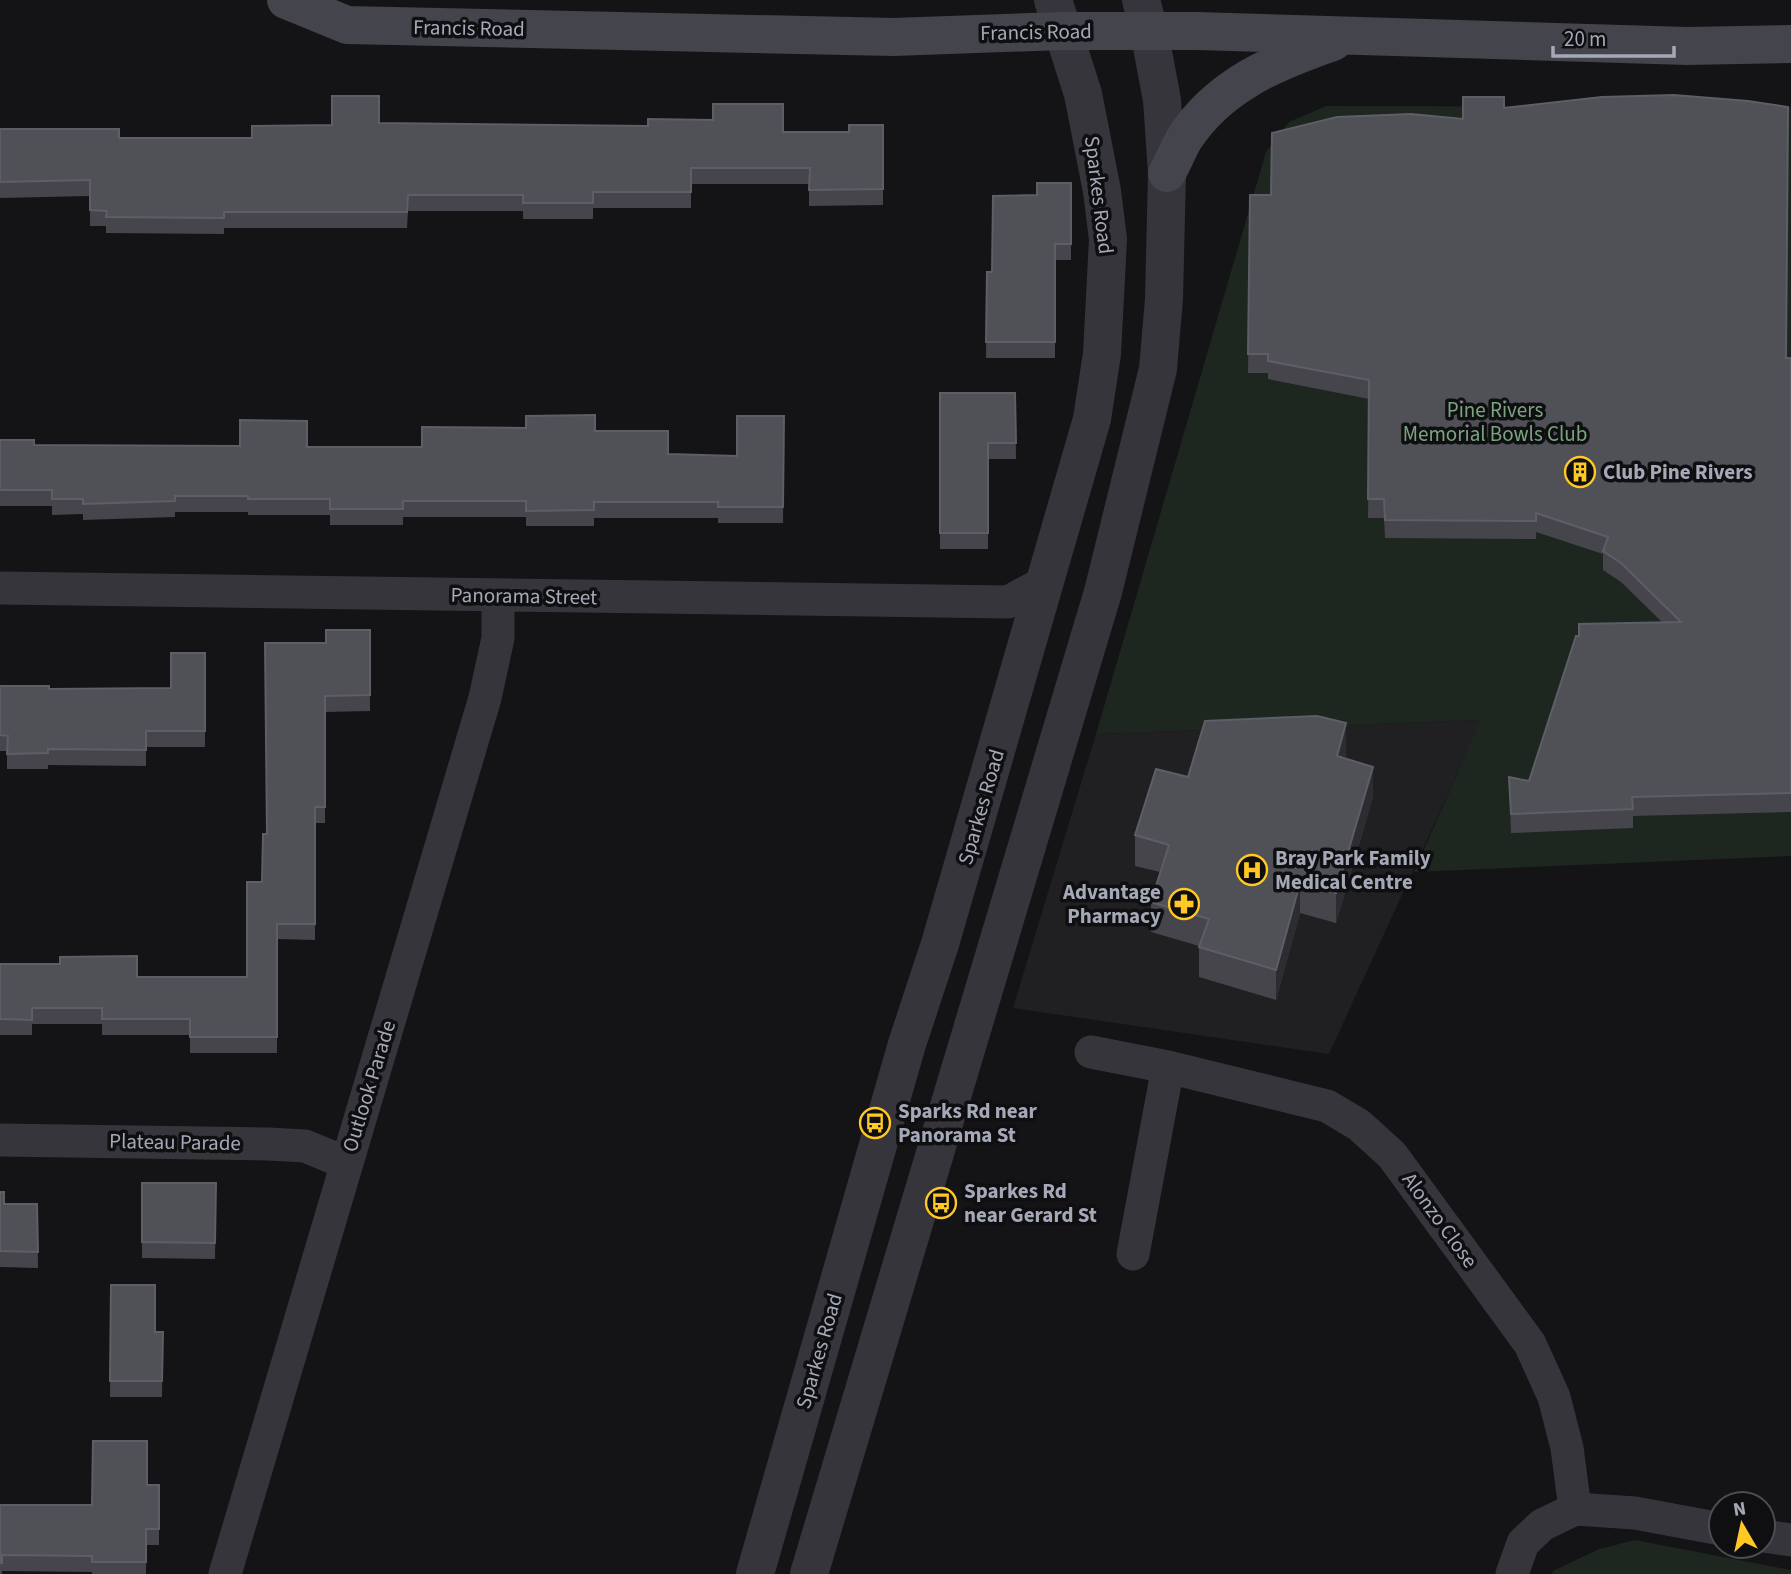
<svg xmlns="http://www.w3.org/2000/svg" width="1791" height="1574" viewBox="0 0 1791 1574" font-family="'Source Sans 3',sans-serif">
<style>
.built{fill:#202023}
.green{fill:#1e2620}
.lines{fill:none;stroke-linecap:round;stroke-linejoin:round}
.minor{stroke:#35353b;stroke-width:33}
.tertiary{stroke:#35353b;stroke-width:38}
.secondary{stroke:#43444c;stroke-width:38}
.wall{fill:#45454b}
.shaded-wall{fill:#2d2d31}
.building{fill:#505057;stroke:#5d5e66;stroke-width:2}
.labels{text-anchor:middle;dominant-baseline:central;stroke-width:7;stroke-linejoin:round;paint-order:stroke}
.street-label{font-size:21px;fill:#a5a9b7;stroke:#0f0f11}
.park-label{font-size:21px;fill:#7aa481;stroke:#0f0f11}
.poi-label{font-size:21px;font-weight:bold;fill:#a5a9b7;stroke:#0f0f11;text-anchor:start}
</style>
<rect width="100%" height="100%" fill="#141416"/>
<path class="built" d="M1482,720l-153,334 -316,-46 83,-274z"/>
<path class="green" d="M1326,106l465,1v749l-377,16 67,-152 -385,14 170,-582 23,-30z
M1635,1540l156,30v4h-239l1,-3 46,-22z"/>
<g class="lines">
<path class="minor" d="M0,588l1008,14 35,-19
M1091,1052l77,15 159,39 32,19 33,30 138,189 24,53 13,51 8,61
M0,1140l268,4 37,2 41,17
M1133,1254l35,-187
M1763,1536l28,4
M225,1574l260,-876 13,-60v-43
M1512,1574l11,-31 19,-18 33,-16 60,4 86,16"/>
<path class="tertiary" d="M755,1574l152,-530 33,-100 152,-525 10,-65 6,-115 -6,-48 -19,-97 -30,-94
M809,1574l294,-982 55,-223 6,-70 3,-126 -5,-73 -13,-69 -8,-31"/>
<path class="secondary" d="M286,0l61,25 546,12 169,-6h135l490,15 104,-2
M1167,173c6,-11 11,-23 17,-34 35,-54 91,-77 149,-97"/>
</g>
<path class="wall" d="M1504,108l282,250h5v454l-158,4v12l-122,5 -2,-56 20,4 133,-159 -41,-40 -18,-12v-16l-67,-22v7l-151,-1 -1,-20h-16l1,-119 -101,-20v-6h-20l2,-178h21l192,-76z
M379,123l404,9h66l34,-7v80l-74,1v-22h-118v24h-98v11h-70v-8h-115l-1,17h-183v6l-118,-1v-7h-16v-30l-90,2v-69l119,9h133l80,-13z
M1071,183v77h-16v98h-69l1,-86h5l45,-77z
M940,393h75l1,66h-28v90h-48z
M784,416l-1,107h-65v-5h-124v8h-68v-9h-123v8h-73v-10h-82v-3h-73v5l-92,3v-6l-31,1v-9h-52v-66l34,5 388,2 173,-16 73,23 69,2z
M370,630v81l-45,1v111h-10v117l-38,-1v114h-87v-18h-88v-11h-70v11h-32v-71l137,13h110l15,-95 5,-48 59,-191z
M205,653v94h-59v19l-98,-1v4h-41v-18h-7v-65l49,3 122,-1z
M1346,753l-1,5 28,39 -37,126 -36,-10 -24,87 -77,-23v-31l-48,-14v-30l9,-30 -25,-6v-31l53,-58z
M142,1183h74l-1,76 -73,-1z
M0,1192l4,12h33l1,64 -38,-1z
M111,1285l44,47h8l-1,65h-52z
M147,1485h12v60h-13v29h-54v-2l-90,-1v3h-2v-69h92z"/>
<path class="shaded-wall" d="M1346,723v30l-9,33v-30z
M1373,767v30l-37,126v-30z
M1300,883v30l-24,87v-30z"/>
<path class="building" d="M1674,95l74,6 40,6 -2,251h5v435l-159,4 1,12 -122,5 -2,-37 20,4 47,-145h3v-12l102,-2 -60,-59 -18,-12 5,-14 -72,-24v8l-151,-1 -1,-21h-16l1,-119 -101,-19v-7h-20l2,-159h21l1,-62 65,-16 74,-3 52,5v-22h41v11l98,-11z
M332,96h47v27l269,3v-7l65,1v-16h70v28h66v-7h34v64l-74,1 1,-22h-119v24h-98v11h-70v-8h-115l-1,17h-183v6l-118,-1 1,-6 -17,-1v-30l-90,2v-53h119v9h133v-12l80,-1z
M1037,183h34v61h-16v98h-69l1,-70h5l1,-76 44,-1z
M940,393h75l1,50h-28v90h-48z
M595,415v16h73v23l69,2v-40h47l-1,91h-65v-5h-124v8l-68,1v-10h-123v8h-73v-10h-82v-3h-73v5l-92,3v-5h-31v-9h-52v-50h34v5l206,1v-26l67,1v26h115v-20l104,1v-12z
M326,630h44v65l-45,1v111h-10v117h-38v113h-87v-18h-88v-11h-70v12l-32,-1v-55h60v-7l77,-1v21h110v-95h15l1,-48h4l-2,-191h61z
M171,653h34v78h-59v19l-98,-1v4l-41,1 1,-18 -8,-1v-49h49v3l122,-1z
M1317,716l29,7 -9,33 36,11 -37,126 -36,-10 -24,87 -77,-23 10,-28 -58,-17 18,-57 -34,-10 21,-66 32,8 17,-56z
M142,1183h74l-1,60 -73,-1z
M0,1192h4v12h33l1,48 -38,-1z
M111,1285h44v47h8l-1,49h-52z
M93,1441h54v44h12v44h-13v33h-54v-6l-90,-1v8h-2v-58h92z"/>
<defs>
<g id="building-ring" transform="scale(1.575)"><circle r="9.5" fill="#0f0f11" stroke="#ffc824" stroke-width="1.5"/><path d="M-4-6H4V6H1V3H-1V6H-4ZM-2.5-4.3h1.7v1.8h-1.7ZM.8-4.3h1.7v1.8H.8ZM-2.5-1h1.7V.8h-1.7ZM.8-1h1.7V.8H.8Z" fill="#ffc824"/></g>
<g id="hospital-ring" transform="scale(1.575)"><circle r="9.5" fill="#0f0f11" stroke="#ffc824" stroke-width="1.5"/><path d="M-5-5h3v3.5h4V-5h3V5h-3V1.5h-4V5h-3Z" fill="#ffc824"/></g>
<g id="pharmacy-ring" transform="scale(1.575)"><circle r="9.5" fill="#0f0f11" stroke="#ffc824" stroke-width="1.5"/><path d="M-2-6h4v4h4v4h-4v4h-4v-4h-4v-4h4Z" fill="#ffc824"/></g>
<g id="bus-ring" transform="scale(1.575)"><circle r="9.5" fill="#0f0f11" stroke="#ffc824" stroke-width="1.5"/><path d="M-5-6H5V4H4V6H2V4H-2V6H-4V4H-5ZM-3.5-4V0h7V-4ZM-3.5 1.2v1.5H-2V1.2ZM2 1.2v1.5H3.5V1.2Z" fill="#ffc824"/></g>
</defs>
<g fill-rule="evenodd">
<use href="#building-ring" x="1580" y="472"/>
<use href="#hospital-ring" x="1252" y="870"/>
<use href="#pharmacy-ring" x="1184" y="904"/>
<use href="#bus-ring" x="875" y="1123"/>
<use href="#bus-ring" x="941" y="1203"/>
</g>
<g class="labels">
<g class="street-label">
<text transform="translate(469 28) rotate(1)">Francis Road</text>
<text transform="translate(1036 32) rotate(-1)">Francis Road</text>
<text transform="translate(1099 195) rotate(83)">Sparkes Road</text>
<text transform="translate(524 596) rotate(1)">Panorama Street</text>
<text transform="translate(981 807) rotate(-74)">Sparkes Road</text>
<text transform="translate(369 1086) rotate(-73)">Outlook Parade</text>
<text transform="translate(175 1142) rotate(1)">Plateau Parade</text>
<text transform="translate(1440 1220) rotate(54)">Alonzo Close</text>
<text transform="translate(819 1351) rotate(-74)">Sparkes Road</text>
</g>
<g class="park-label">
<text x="1495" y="410">Pine Rivers<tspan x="1495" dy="24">Memorial Bowls Club</tspan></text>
</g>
<g class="poi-label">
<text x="1603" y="472">Club Pine Rivers</text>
<text x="1275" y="858">Bray Park Family<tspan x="1275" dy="24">Medical Centre</tspan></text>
<text x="1161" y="892" text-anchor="end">Advantage<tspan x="1161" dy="24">Pharmacy</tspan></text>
<text x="898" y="1111">Sparks Rd near<tspan x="898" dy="24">Panorama St</tspan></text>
<text x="964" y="1191">Sparkes Rd<tspan x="964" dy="24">near Gerard St</tspan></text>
</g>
</g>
<g transform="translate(1742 1525) rotate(351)"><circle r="33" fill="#0f0f11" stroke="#4b4d53" stroke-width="2"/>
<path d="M0-5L12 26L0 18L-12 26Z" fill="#ffc824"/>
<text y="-10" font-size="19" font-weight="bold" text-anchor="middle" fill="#a5a9b7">N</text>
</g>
<path d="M1553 46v10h121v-10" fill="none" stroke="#a5a9b7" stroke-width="3.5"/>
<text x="1564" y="46" font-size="21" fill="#a5a9b7" stroke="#0f0f11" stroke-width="5" paint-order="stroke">20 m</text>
</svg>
